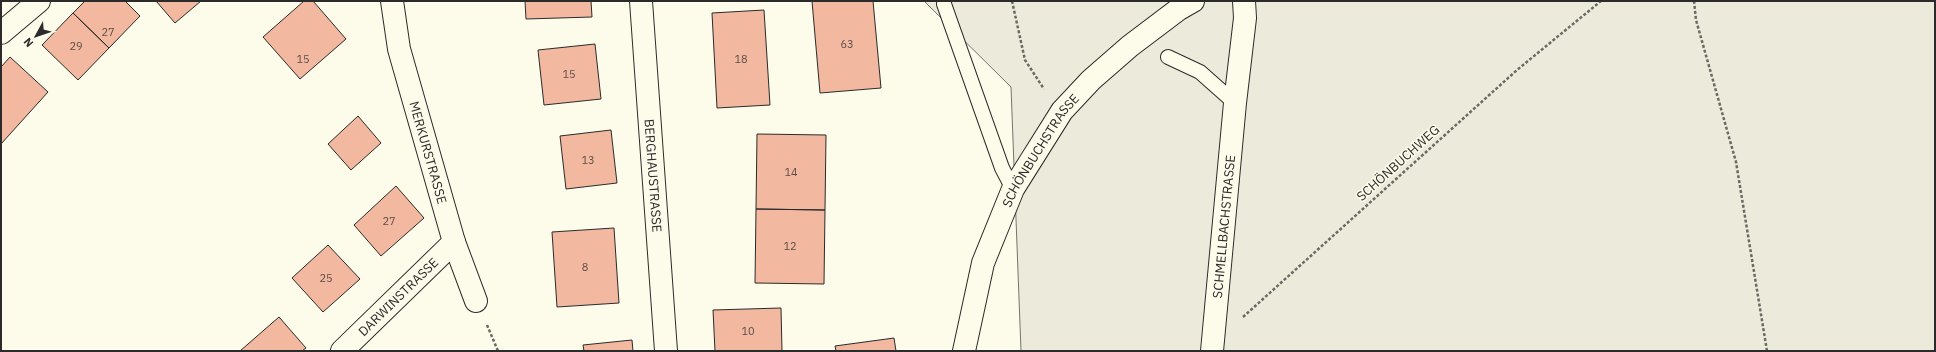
<svg xmlns="http://www.w3.org/2000/svg" width="1936" height="352" viewBox="0 0 1936 352" font-family="'IBM Plex Sans',sans-serif">
<style>
.green{fill:#ecebdb;stroke:#74746e}
.building{fill:#f2b8a0;stroke:#2b2b2b}
.lines{fill:none;stroke-linecap:round;stroke-linejoin:round}
.lane-casing{stroke:#2b2b2b;stroke-width:16}
.street-casing{stroke:#2b2b2b;stroke-width:24}
.secondary-casing{stroke:#2b2b2b;stroke-width:24}
.path{stroke:#6a6964;stroke-width:2.5;stroke-dasharray:3 2;stroke-linecap:butt}
.lane{stroke:#fdfbea;stroke-width:14}
.street{stroke:#fdfbea;stroke-width:22}
.secondary{stroke:#fdfbea;stroke-width:22}
.labels{text-anchor:middle;dominant-baseline:central;stroke-width:3;stroke-linejoin:round;paint-order:stroke}
.number-label{font-size:11px;fill:#5d4e48}
.street-label{font-size:13px;fill:#2b2b2b;stroke:#fdfbea}
</style>
<rect width="100%" height="100%" fill="#fdfbea"/>
<path class="green" d="M924,1h1011v350h-914l-10,-264z"/>
<path class="building" d="M85,1h40l15,15 -31,32 -36,-35z
M156,1h45l-26,22z
M304,1h9l33,38 -46,40 -37,-42z
M525,1h66l1,16 -66,2z
M812,1h61l8,87 -61,5z
M764,10l6,95 -53,3 -5,-95z
M73,13l36,35 -31,32 -36,-35z
M595,44l6,55 -57,6 -6,-55z
M10,57l38,35 -47,52v-77z
M358,116l23,27 -30,27 -23,-26z
M611,130l6,53 -51,6 -6,-53z
M757,134l69,1 -1,75 -69,-1z
M396,186l28,32 -43,38 -27,-31z
M756,209l69,1 -1,74 -69,-1z
M614,228l5,75 -62,4 -5,-75z
M328,245l32,34 -37,33 -31,-34z
M781,308l1,43h-67l-2,-41z
M279,317l27,31 -4,3h-62z
M894,338l2,13h-60l-1,-5z
M632,340l1,11h-49l-1,-6z"/>
<g class="lines">
<g class="lane-casing">
<path id="lane" d="M944,4l58,164 11,21
M1168,57l32,15 35,31"/>
</g>
<g class="street-casing">
<g id="street">
<path id="s1" d="M392,1l7,48 55,193 22,59"/>
<path id="s2" d="M641,1l25,350"/>
<path d="M1,33l38,-32"/>
<path id="s3" d="M342,351l112,-109"/>
<path id="s4" d="M1212,351l23,-248 10,-85 -1,-17"/>
</g>
</g>
<g class="secondary-casing">
<g id="secondary">
<path id="s5" d="M964,351l19,-88 30,-74 49,-78 29,-31 39,-34 49,-37 14,-8"/>
</g>
</g>
<path class="path" d="M1012,1l13,59 19,29
M1694,1l2,19 40,142 31,189
M1243,317l274,-247 84,-69
M487,325l11,26"/>
<use href="#lane" class="lane"/>
<use href="#street" class="street"/>
<use href="#secondary" class="secondary"/>
</g>
<g class="labels">
<g class="number-label">
<text x="108" y="32">27</text>
<text x="847" y="44">63</text>
<text x="76" y="46">29</text>
<text x="303" y="59">15</text>
<text x="741" y="59">18</text>
<text x="569" y="74">15</text>
<text x="588" y="160">13</text>
<text x="791" y="172">14</text>
<text x="389" y="221">27</text>
<text x="790" y="246">12</text>
<text x="585" y="267">8</text>
<text x="326" y="278">25</text>
<text x="748" y="331">10</text>
</g>
<g class="street-label">
<text stroke="none"><textPath href="#s1" startOffset="156">MERKURSTRASSE</textPath></text>
<text stroke="none"><textPath href="#s5" startOffset="217">SCHÖNBUCHSTRASSE</textPath></text>
<text transform="translate(1398 163) rotate(-42)">SCHÖNBUCHWEG</text>
<text stroke="none"><textPath href="#s2" startOffset="175">BERGHAUSTRASSE</textPath></text>
<text stroke="none"><textPath href="#s4" startOffset="125">SCHMELLBACHSTRASSE</textPath></text>
<text stroke="none"><textPath href="#s3" startOffset="78">DARWINSTRASSE</textPath></text>
</g>
</g>
<rect width="1936" height="352" fill="none" stroke="#2b2b2b" stroke-width="4"/>
<g transform="translate(36 36) rotate(230)" stroke="#fdfbea" stroke-width="3" paint-order="stroke">
<path d="M0-3L7 15L0 10L-7 15Z" fill="#2b2b2b"/>
<text y="-6" font-size="11" font-weight="bold" text-anchor="middle" fill="#2b2b2b">N</text>
</g>
</svg>
